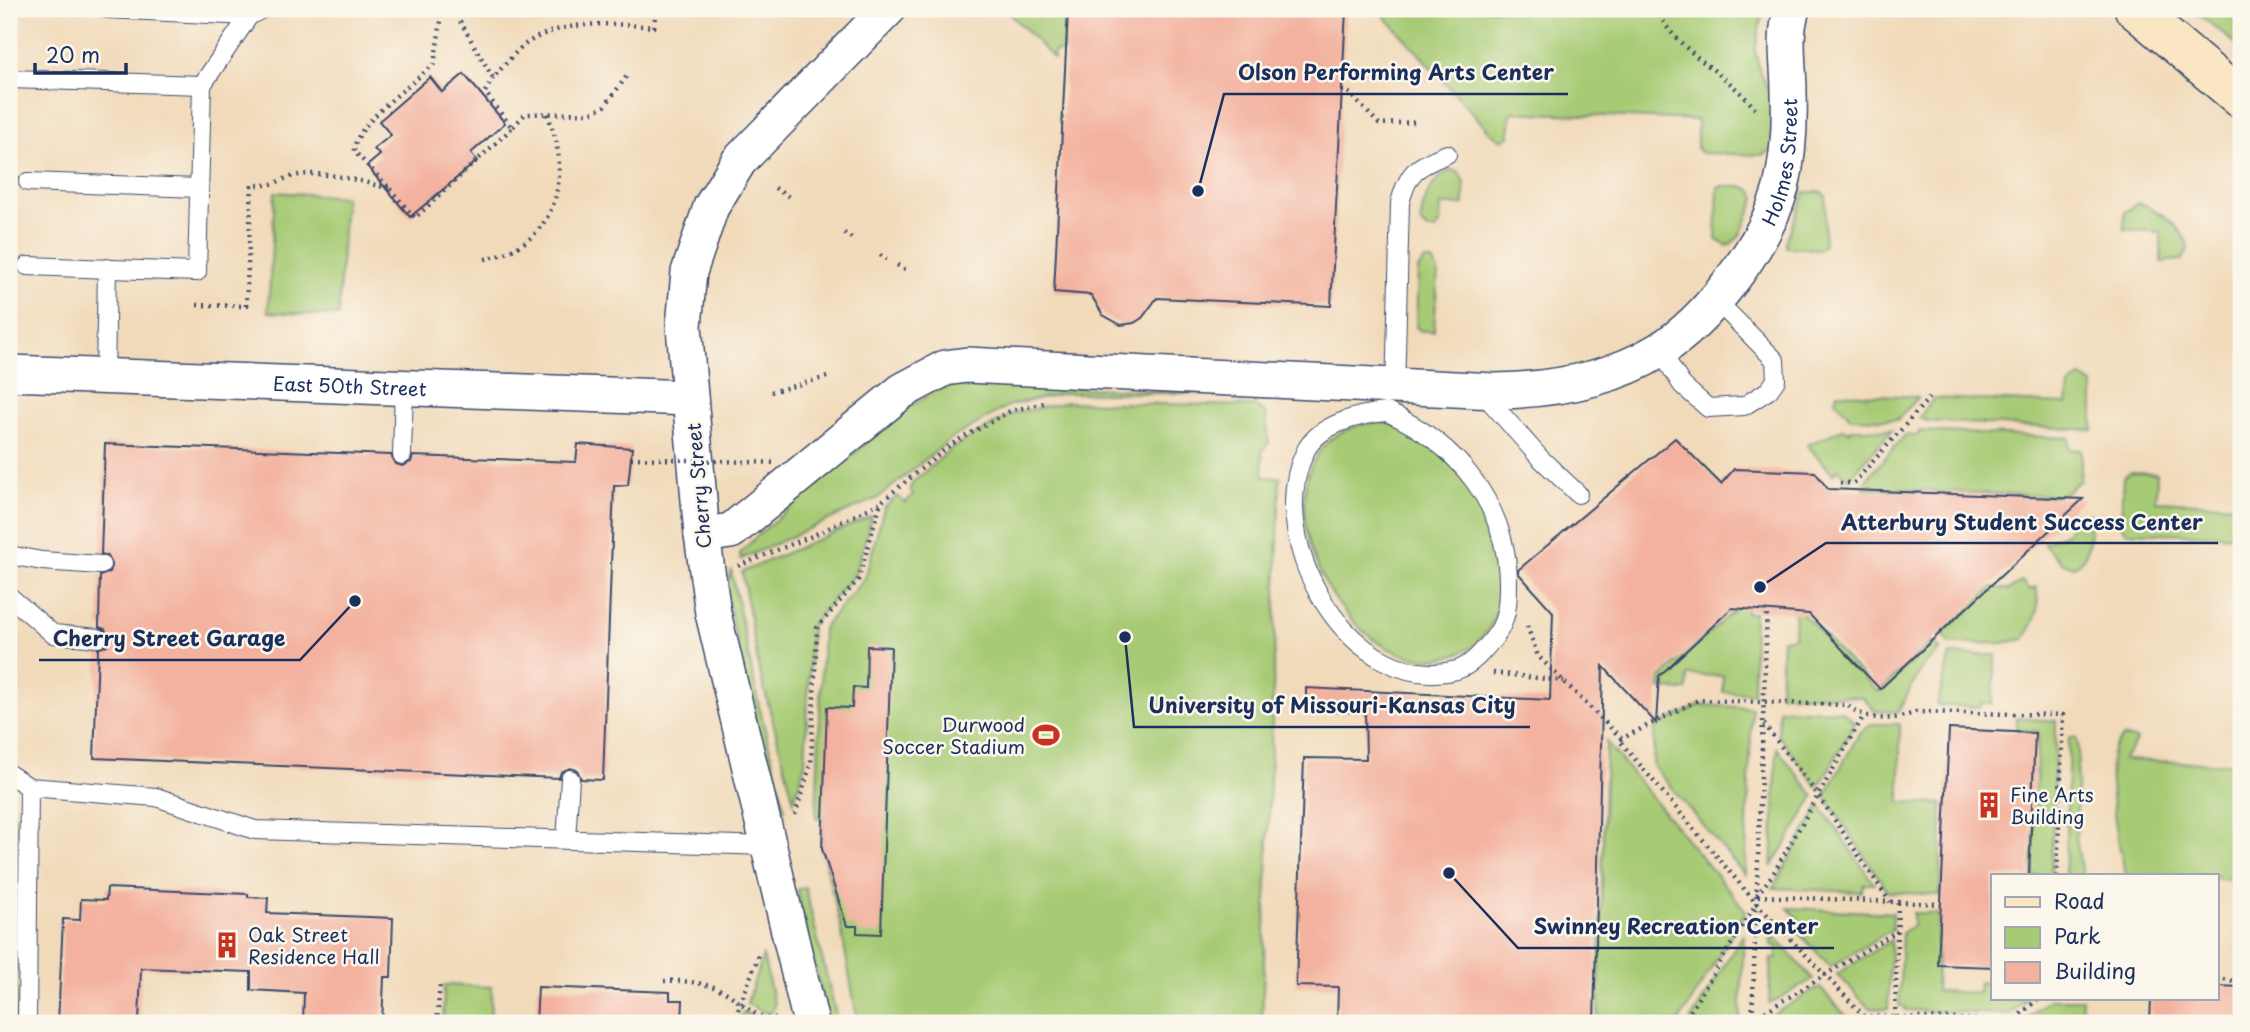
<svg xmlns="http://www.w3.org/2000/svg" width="2250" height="1032" viewBox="0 0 2250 1032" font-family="'Playpen Sans',sans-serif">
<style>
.green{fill:#a7cb75;stroke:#617d6a;stroke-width:2}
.building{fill:#f3b29f}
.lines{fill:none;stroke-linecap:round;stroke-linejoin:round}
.service-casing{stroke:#3b496c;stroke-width:20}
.minor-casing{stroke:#3b496c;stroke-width:38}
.secondary-casing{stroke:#3b496c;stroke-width:41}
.path{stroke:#3b496c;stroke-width:4.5;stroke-dasharray:2 5;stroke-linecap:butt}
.service{stroke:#fff;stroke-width:18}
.minor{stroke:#fff;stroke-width:35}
.secondary{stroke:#fbe6c4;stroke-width:38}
.path-bridge{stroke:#3b496c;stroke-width:4.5;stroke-dasharray:2 5;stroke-linecap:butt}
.labels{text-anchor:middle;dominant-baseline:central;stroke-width:5;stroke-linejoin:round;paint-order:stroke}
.street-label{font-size:19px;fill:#1b2f5e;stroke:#fbf7ec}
.poi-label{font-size:19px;fill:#1b2f5e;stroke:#fbf7ec;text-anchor:start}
.leader{fill:none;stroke:#1b2f5e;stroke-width:2.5}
.callout-dot{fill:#1b2f5e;stroke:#fbf7ec;stroke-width:2.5}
.callout-label{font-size:21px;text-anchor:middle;font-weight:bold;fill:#1b2f5e;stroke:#fbf7ec;stroke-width:5;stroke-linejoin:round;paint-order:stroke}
</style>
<rect width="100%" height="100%" fill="#fbf7ec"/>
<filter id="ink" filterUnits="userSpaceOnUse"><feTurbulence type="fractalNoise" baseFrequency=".0143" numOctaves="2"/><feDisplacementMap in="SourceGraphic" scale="14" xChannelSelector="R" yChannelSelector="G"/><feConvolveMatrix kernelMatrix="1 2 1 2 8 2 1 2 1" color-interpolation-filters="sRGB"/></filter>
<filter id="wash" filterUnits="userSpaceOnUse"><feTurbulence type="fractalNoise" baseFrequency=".00686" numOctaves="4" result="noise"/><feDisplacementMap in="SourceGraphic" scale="28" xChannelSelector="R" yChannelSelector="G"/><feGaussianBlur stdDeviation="1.57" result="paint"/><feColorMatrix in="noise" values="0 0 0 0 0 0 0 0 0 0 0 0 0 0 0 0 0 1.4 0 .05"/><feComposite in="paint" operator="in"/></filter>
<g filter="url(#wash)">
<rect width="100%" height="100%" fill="#f1daba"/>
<path class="green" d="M1005,9h60l-2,42 -9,1v7z
M1378,9h385l-8,42 5,20 15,35 -3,44 -10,5 -61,-2 -4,-4v-29l-186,-8 -2,24 -7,4 -11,-7z
M2192,9h49v39z
M1451,170l8,2 5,11v22h-23l-1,20 -5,5h-7l-7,-7c0,-20 10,-44 30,-53z
M1722,186c14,0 28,-3 34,12l-17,39 -11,9 -12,-6 2,-53z
M275,192l70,5 -7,119 -70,-4z
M1805,192h17l4,4 -2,49 -5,4 -33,-2v-6z
M2138,203c17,3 49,28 50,46l-6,11 -21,2v-30l-37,-3 1,-17z
M1424,261h8l6,10 -4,60h-13l-5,-4 2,-58z
M2080,377l13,7v46l-167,-9 -6,-4 14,-19 133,6 2,-18z
M959,384l272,9h-167l-54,12 -58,33 -74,60 -137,61 -1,-6 20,-20 153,-129 26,-15z
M1837,393l81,4 -21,23 -46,-2 -16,-18z
M1067,402l188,4 11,8 3,29 -7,8 2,26h16l-18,546h-404l-17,-95 -19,-79 1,-30 -7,-1 7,-190 42,-50 19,-70 13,-12 8,7 8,-8 -3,-7 3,-6 39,-34 62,-35z
M1383,422c34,7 64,34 85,61 37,47 57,158 -22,174 -122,24 -215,-229 -63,-235z
M1842,429l8,3 1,-3 41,1 -43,49 -10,-10 -6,5 -26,-29z
M1919,431l150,7v11l13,1 -2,30 -14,12 -11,4 -191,-8 1,-7 40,-46 13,1z
M2131,472l26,1 -1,28 85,4v31l-115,-4 -5,-7 2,-48z
M2075,514h15c-1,20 3,42 -17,53l-12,-5 -18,-19 24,-10z
M872,516l-17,58 -44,51 -6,138 -11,38 -35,-132 -17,-97z
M731,570l28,136 26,104 -8,4 -52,-223z
M2022,581l8,9 6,-3c4,22 1,33 -12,52l-22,4 -51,1 -9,-10 51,-47 16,3z
M1737,607h9v6h8l-1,80 -30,-1v-16l-35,-1 -1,15 -27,-1 1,-11z
M1795,611h5l78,81 55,-50 8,8 -18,16 -25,46 -23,-1 -12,-14 -83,-3 2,-55 12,-2z
M1950,655h46l-4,49 -11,-1 -1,4 -43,-2z
M1700,705l52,3 -7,167 -92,-109 2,-39z
M1779,709l63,2 13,12 -37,65 -40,-53z
M2016,718l40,3 -5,155h-19l6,-145 -22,-1z
M1873,724h27v78l42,2 -2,91 -52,-3 -63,-96 35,-64z
M2069,737h7l2,8 -2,92 6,39h-17z
M2123,737l14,3 -14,20 118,4v115h-24v-3h-90c-8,-23 -22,-104 -14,-126 2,-6 6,-9 10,-13z
M1606,742l140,169 -68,112h-80z
M1777,748l37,48 -42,71z
M9,800l7,21 1,202h-8z
M1820,805l54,79h-10l-3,8 -88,-4z
M805,887l33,136h-10l-31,-133z
M1788,908l105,5 -1,16 -61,38 -39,-41 6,-7z
M1913,913l25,1 -2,77 42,2 1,-11 14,1v16h34l-18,15 -104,-4v-4h-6l3,-73 11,-7z
M1744,933l-4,90h-51z
M1771,933l42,46 -44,25 2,-45h6v-13l-6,-1z
M1891,940l-3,69 -19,-1 -32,-34z
M763,956l11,48 -2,9 -9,-1 -16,-9z
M444,985l48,2 -2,36h-47z
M1819,987l34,36h-86v-5z
M2050,999h32l-1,24 -59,-1z
M743,1012l32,11h-37z"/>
<g id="blocks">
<path class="building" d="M1068,9h278l-15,297 -174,-8 -15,20 -8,5 -13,2 -18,-10 -12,-20 -37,-3z
M464,74l41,49 -34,30 6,8 -67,56 -43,-51 13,-11 -6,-6 17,-14 -12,-14 51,-44 12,15z
M1675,438l46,46 13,-15 81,3 13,17 255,10 -203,190 -71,-75 -77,-6 -73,68 -3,47 -53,-57 -9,357h-257l1,-36 -42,-1 8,-228 62,1 -1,-47 -59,-1v-23l244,12 3,-88 -34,-38 -1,-4z
M105,444l286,11 5,9 6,2 9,-4 2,-6 163,6 2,-18 54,4 -4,37 -14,1 -11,294 -22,-1 -4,-9 -7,-2 -9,4 -2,6 -465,-20 4,-109 9,-4 2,-7 -4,-9 -6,-2 1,-51 10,-4 2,-7 -4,-9 -7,-2z
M867,646l24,1 -10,287 -24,-1v-7h-10l-25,-77 5,-142 25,1 1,-21 13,1z
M1949,729l86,4 -6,143h-36v91l-55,-2z
M107,888l141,6v3l20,1 -1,15 126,5 -2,59h-7l-2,46h-79l1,-30 -53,-3v-18l-110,-4 -2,55h-81l5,-104 17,1 1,-21 25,1z
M2217,986l24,1v36h-91l1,-24h66z
M538,987l132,5v8h13l-1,23h-146z"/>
</g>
</g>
<g filter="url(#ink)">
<use href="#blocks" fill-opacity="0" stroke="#3b496c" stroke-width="2"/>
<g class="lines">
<g class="service-casing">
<path id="service" d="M107,9l142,7
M9,79l193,6 -5,187 -170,-6
M202,85l47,-69 13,-7
M28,182l171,6
M1660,350l22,35 26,23 36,-2 25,-16 7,-10 -1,-20 -59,-60
M105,377l2,-109
M1481,391l59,67 38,36
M1395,392l5,-189c8,-32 16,-36 47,-49
M1387,412c70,31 121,94 121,172 0,21 -1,38 -15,55 -9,11 -22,27 -36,31 -105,27 -195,-128 -152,-218 13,-28 55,-38 82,-40z
M402,455l2,-68
M9,555l33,6 59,4
M9,596l44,38 45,4
M9,774l20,13 127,10 99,33 514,16
M566,840l4,-61
M27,1023l2,-236"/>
</g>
<g class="minor-casing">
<g id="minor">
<path id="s1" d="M9,373l681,25"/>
<path id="s2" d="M702,535l29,-4 171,-140 43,-23 22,-3 528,26c57,-1 114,-10 163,-40 50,-30 107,-107 123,-163 7,-29 9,-66 8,-95 0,-29 -6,-56 3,-84"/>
<path d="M811,1023l-98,-410 -11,-78 -18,-209 5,-54 22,-65 28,-46 149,-152"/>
</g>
</g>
<g class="secondary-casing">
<path id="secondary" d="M2134,9l107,90"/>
</g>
<path class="path" d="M453,9l40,69c10,-11 19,-23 30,-32 36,-27 89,-23 131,-19l2,-18
M1656,9c21,44 70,62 99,100
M493,78l-8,14 27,36 13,-14 66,-1 14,-7 24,-33
M1342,91h5l32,33 40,-2
M775,188l14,9
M390,189l25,29 97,-90
M844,233l9,6
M880,255l7,4
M485,259c72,-14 89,-83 62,-145
M897,265l10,5
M197,305l49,1 6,-121c26,1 22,-4 43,-9 26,-7 69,6 95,13l-36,-38c1,-28 59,-67 80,-87l9,-55
M771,392l60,-16
M1840,483h14l75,-85
M738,566l74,-30 68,-33
M1527,626l11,30 84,83
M1493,673l71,8
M1764,724l54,71 72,107
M795,815l16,-52 6,-135 41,-48 23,-78 69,-57 60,-34 34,-8
M1757,895l16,-21 90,-157
M1758,896l183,8
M2217,978l24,4
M664,981c19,-1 48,2 64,13 17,10 26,26 48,24
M2038,999l-25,22 -149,-5 -108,-113 -137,-163 79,-40 149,5c20,16 45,17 69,7l147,3 -6,161
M1895,1017l3,-115
M1753,1019l144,-88
M437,1023l3,-41
M733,1023l27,-71
M1683,1023l73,-119
M1752,1023l15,-412"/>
<use href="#service" class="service"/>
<use href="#minor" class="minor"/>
<use href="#secondary" class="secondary"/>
<path class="path-bridge" d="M631,458l146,5"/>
</g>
</g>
<defs>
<g id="stadium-bare" transform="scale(2.1)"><path d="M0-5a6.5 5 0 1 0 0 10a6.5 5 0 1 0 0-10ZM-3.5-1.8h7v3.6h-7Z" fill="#c8321e" stroke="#fbf7ec" stroke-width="2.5" paint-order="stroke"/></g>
<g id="building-bare" transform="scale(2.1)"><path d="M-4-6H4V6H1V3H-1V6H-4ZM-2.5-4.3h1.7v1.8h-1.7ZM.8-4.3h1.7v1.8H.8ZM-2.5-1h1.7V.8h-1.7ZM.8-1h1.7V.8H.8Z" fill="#c8321e" stroke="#fbf7ec" stroke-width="2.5" paint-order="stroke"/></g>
</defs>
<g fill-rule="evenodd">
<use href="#stadium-bare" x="1046" y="735"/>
<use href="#building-bare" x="1989" y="805"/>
<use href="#building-bare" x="227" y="945"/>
</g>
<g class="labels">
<g class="street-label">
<text stroke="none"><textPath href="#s2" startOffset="1253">Holmes Street</textPath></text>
<text stroke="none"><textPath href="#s1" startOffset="341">East 50th Street</textPath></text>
<text transform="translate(698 486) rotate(-95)">Cherry Street</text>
</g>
<g class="poi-label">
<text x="1025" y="724" text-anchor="end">Durwood<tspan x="1025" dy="22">Soccer Stadium</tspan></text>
<text x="2010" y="794">Fine Arts<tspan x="2010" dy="22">Building</tspan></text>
<text x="248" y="934">Oak Street<tspan x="248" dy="22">Residence Hall</tspan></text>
</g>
</g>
<path class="leader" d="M1198 191L1224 94H1568M1760 587L1826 543H2218M355 601L300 660H39M1125 637L1134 727H1530M1449 873L1518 948H1834"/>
<g class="callout-dot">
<circle cx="1198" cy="191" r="7"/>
<circle cx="1760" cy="587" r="7"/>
<circle cx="355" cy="601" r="7"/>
<circle cx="1125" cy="637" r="7"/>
<circle cx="1449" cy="873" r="7"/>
</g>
<g class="callout-label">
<text x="1396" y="80">Olson Performing Arts Center</text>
<text x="2022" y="530">Atterbury Student Success Center</text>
<text x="169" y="646">Cherry Street Garage</text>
<text x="1332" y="713">University of Missouri-Kansas City</text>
<text x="1676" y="934">Swinney Recreation Center</text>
</g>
<rect width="2250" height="1032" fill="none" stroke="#fbf7ec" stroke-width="35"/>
<rect x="1991" y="874" width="228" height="126" fill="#fbf7ec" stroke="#a1a7b3" stroke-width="2"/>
<rect x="2005" y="897" width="35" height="10" fill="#fbe6c4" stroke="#a1a7b3" stroke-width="2"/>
<text x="2054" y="909" font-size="21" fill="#1b2f5e">Road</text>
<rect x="2005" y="927" width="35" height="21" fill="#a7cb75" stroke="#a1a7b3" stroke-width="2"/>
<text x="2054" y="944" font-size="21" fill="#1b2f5e">Park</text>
<rect x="2005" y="962" width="35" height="21" fill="#f3b29f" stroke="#a1a7b3" stroke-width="2"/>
<text x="2054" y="979" font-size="21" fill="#1b2f5e">Building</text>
<path d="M35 63v10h91v-10" fill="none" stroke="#1b2f5e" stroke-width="3.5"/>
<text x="46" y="63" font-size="21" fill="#1b2f5e" stroke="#fbf7ec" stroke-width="5" paint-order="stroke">20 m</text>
</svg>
